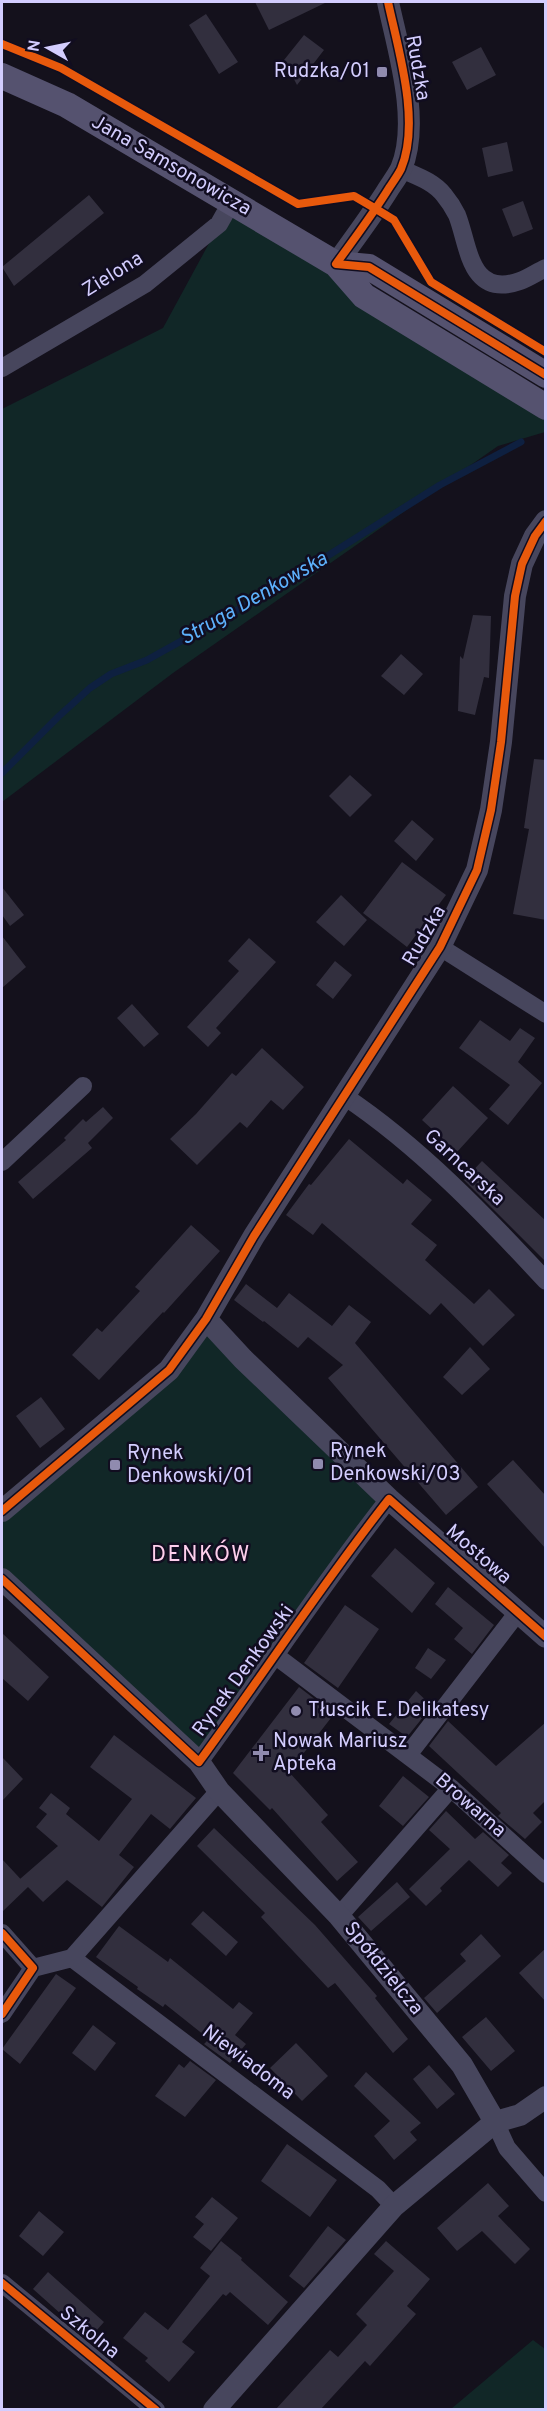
<svg xmlns="http://www.w3.org/2000/svg" width="547" height="2411" viewBox="0 0 547 2411" font-family="Overpass,sans-serif">
<style>
.green{fill:#112727}
.lines{fill:none;stroke-linecap:round;stroke-linejoin:round}
.stream{stroke:#0e2040;stroke-width:7}
.building{fill:#322f3e}
.minor{stroke:#47465d;stroke-width:18}
.tertiary{stroke:#47465d;stroke-width:22}
.secondary{stroke:#55526f;stroke-width:26}
.cycleway-casing{stroke:#110d20;stroke-width:11}
.cycleway{stroke:#e8590c;stroke-width:8}
.poi-dot{fill:#908baf;stroke:#110d20;stroke-width:2}
.labels{text-anchor:middle;dominant-baseline:central;stroke-width:5;stroke-linejoin:round;paint-order:stroke}
.street-label{font-size:20px;fill:#d3cdfe;stroke:#110d20}
.poi-label{font-size:20px;fill:#d3cdfe;stroke:#110d20;text-anchor:start}
.water-label{font-size:21px;font-style:italic;fill:#5db1fc;stroke:#110d20}
.quarter-label{font-size:22px;letter-spacing:1.5px;fill:#fecfec;stroke:#110d20}
</style>
<rect width="100%" height="100%" fill="#14111c"/>
<path class="green" d="M232,201l313,206v25l-47,14 -325,227 -171,129v-393l161,-81z
M206,1319l183,180 -190,263 -197,-183v-68l93,-77z
M533,2340l12,9v60h-94z"/>
<g class="lines">
<path class="stream" d="M2,773l57,-57 31,-28 21,-14 36,-14 128,-71 165,-104 81,-43"/>
</g>
<path class="building" d="M255,2h72l-58,28z
M206,14l32,48 -19,12 -30,-49z
M304,35l20,15 -27,35 -13,-25z
M481,47l15,28 -29,15 -15,-28z
M507,142l6,29 -25,6 -6,-29z
M89,195l15,18 -90,73 -12,-19z
M523,201l10,28 -20,8 -11,-28z
M473,615l18,1 -2,62 -5,-1 -9,38 -17,-4 2,-55 3,3z
M401,654l22,20 -19,21 -23,-19z
M534,759l12,1v160l-33,-6 16,-85 -5,-1z
M350,775l22,20 -22,22 -21,-21z
M412,820l22,19 -18,22 -22,-20z
M402,862l44,33 -39,52 -44,-34z
M2,887l22,28 -14,11 -8,-11z
M341,895l26,25 -23,26 -28,-24z
M2,936l24,31 -24,21z
M249,938l27,24 -60,66 5,5 -13,14 -21,-20 52,-56 -11,-10z
M335,961l17,14 -19,24 -17,-14z
M132,1004l27,30 -15,13 -27,-29z
M480,1020l30,21 10,-13 15,10 -17,24 24,21 -34,42 -19,-16 21,-24 -51,-37z
M262,1048l42,39 -21,23 -12,-10 -24,28 -7,-6 -43,43 -27,-26 26,-25 36,-41 4,3z
M453,1086l35,32 -31,34 -35,-32z
M103,1107l10,11 -25,25 4,5 -59,51 -15,-17 48,-42 -2,-2 19,-19 3,3z
M349,1139l54,45 4,-5 25,21 -21,24 26,21 -12,15 49,44 15,-15 26,26 -32,31 -42,-43 -11,12 -108,-92 -9,12 -27,-20 23,-31 2,1z
M482,1161l64,60v41l-82,-82z
M191,1225l29,26 -56,62 -1,-1 -64,68 -27,-25 25,-27 5,4 38,-41 -5,-4z
M246,1284l31,24 12,-15 43,33 17,-21 22,17 -16,21 123,144 -32,28 -118,-137 15,-13 -35,-28 -10,11 -34,-27 -1,1 -29,-22z
M470,1347l20,22 -28,26 -19,-18z
M41,1397l24,32 -25,19 -24,-32z
M513,1460l33,36v53l-59,-65z
M395,1548l40,35 -23,30 -41,-37z
M448,1587l46,38 -22,29 -18,-15 9,-11 -28,-24z
M345,1605l34,24 -41,59 -34,-25z
M2,1633l47,44 -21,24 -26,-23z
M428,1648l18,12 -15,19 -16,-11z
M299,1687l35,27 -45,58 39,43 -7,7 37,40 -21,19 -65,-73 -2,2 -37,-37z
M416,1691l16,15 -25,31 -18,-13z
M448,1721l48,45 50,-44v78l-13,13 9,9 -17,17 -27,-23 3,-3 -72,-67z
M114,1735l82,63 -26,31 -19,-15 -32,41 15,12 -32,40 -35,-27 -24,22 -23,-23 38,-33 -22,-19 11,-13 -8,-6 12,-15 19,15 -4,6 33,27 33,-42 -42,-32z
M2,1757l21,22 -21,22z
M403,1776l26,21 -26,29 -24,-20z
M446,1811l29,28 8,-7 26,23 -8,8 11,10 -14,14 -29,-27 -29,28 2,3 -16,15 -17,-17 41,-40 -21,-19z
M214,1828l101,97 62,71 -2,2 33,41 -15,14 -58,-70 -7,5 -67,-71 4,-4 -68,-67z
M2,1859l26,28 -26,25z
M397,1882l13,15 -39,34 -13,-14z
M203,1911l35,31 -12,14 -35,-32z
M119,1926l49,36 2,-4 63,51 6,-7 14,11 -18,22 11,9 -16,19 -26,-19 5,-5 -44,-35 -2,3 -26,-18 1,-2 -42,-30z
M481,1934l20,22 -64,57 -13,-15 42,-37 -6,-7z
M546,1948v54l-27,-29z
M56,1974l20,14 -56,76 -18,-15z
M486,2017l29,34 -24,20 -29,-34z
M93,2025l23,18 -21,28 -23,-18z
M296,2043l32,33 -26,25 -32,-33z
M190,2061l26,19 -31,37 -30,-21 24,-32 5,4z
M429,2065l26,29 -18,15 -24,-30z
M366,2072l55,51 -11,9 7,8 -23,20 -20,-24 16,-15 -36,-35z
M287,2144l50,36 -27,37 -49,-36z
M488,2183l21,23 -11,10 32,33 -15,15 -33,-33 -25,20 -20,-23z
M212,2197l26,21 -27,33 -18,-14 11,-13 -9,-7z
M39,2211l25,21 -21,24 -24,-20z
M328,2226l18,14 -42,48 -15,-12z
M221,2241l21,17 -1,2 47,42 -20,23 -38,-33 -4,4 -3,-2 -41,48 13,10 -26,30 -24,-21 3,-3 -25,-20 22,-26 23,18 42,-54 -10,-8z
M386,2241l44,38 -23,27 9,8 -46,52 -5,-5 -44,48h-45l54,-59 8,7 29,-32 -11,-11 38,-43 -20,-17z
M48,2272l56,50 -15,17 -56,-50z"/>
<g class="lines">
<path class="minor" d="M401,169c15,7 32,12 43,26 5,6 10,14 13,20 12,30 12,84 63,66 9,-3 17,-9 26,-13
M2,368l143,-84 74,-60 13,-23
M440,947l106,67
M344,1096c75,50 141,119 202,185
M2,1162l81,-76
M276,1656l175,132 95,86
M408,1755l110,-143
M199,1762c64,-87 123,-178 190,-263
M339,1916l112,-128
M2,1933l31,35
M72,1958l147,-167
M33,1968l39,-10 306,231 16,17
M2,2014l31,-46
M495,2122l12,26 39,45
M2,2283l154,127"/>
<path class="tertiary" d="M336,264c18,-25 37,-50 53,-76 4,-6 9,-13 12,-19 20,-47 -3,-120 -13,-167
M206,1319l37,40 146,140 157,138
M2,1511l167,-141 37,-51 48,-83 186,-289 37,-77 14,-60 10,-68 14,-146 7,-32 13,-28 11,-15
M2,1579l197,183 20,29 120,125 123,149 33,57
M214,2410l180,-204 101,-84 25,-7 26,-18"/>
<path class="secondary" d="M2,76l65,29 269,159 28,32 182,111
M336,264l33,3 177,108"/>
<g class="cycleway-casing">
<path id="cycleway" d="M388,2c10,47 33,120 13,167 -3,6 -8,13 -12,19 -16,26 -35,51 -53,76l33,3 177,108
M2,44l59,24 237,136 56,-8 22,13 18,11 37,62 115,70
M2,1511l167,-141 37,-51 48,-83 186,-289 37,-77 14,-60 10,-68 14,-146 7,-32 13,-28 11,-15
M2,1579l197,183c64,-87 123,-178 190,-263l157,138
M2,1933l31,35 -31,46
M2,2283l154,127"/>
</g>
<use href="#cycleway" class="cycleway"/>
</g>
<g class="poi-dot">
<rect x="376" y="66" width="12" height="12" rx="3"/>
<rect x="312" y="1458" width="12" height="12" rx="3"/>
<rect x="109" y="1459" width="12" height="12" rx="3"/>
<circle cx="296" cy="1711" r="6"/>
<path d="M258 1744h6v6h6v6h-6v6h-6v-6h-6v-6h6z"/>
</g>
<g class="labels">
<g class="street-label">
<text transform="translate(417 68) rotate(80)">Rudzka</text>
<text transform="translate(171 166) rotate(30)">Jana Samsonowicza</text>
<text transform="translate(113 275) rotate(-32)">Zielona</text>
<text transform="translate(425 936) rotate(-60)">Rudzka</text>
<text transform="translate(464 1168) rotate(43)">Garncarska</text>
<text transform="translate(478 1555) rotate(41)">Mostowa</text>
<text transform="translate(244 1671) rotate(-54)">Rynek Denkowski</text>
<text transform="translate(470 1806) rotate(41)">Browarna</text>
<text transform="translate(383 1969) rotate(51)">Spółdzielcza</text>
<text transform="translate(248 2063) rotate(37)">Niewiadoma</text>
<text transform="translate(89 2333) rotate(39)">Szkolna</text>
</g>
<g class="poi-label">
<text x="370" y="72" text-anchor="end">Rudzka/01</text>
<text x="330" y="1452">Rynek<tspan x="330" dy="23">Denkowski/03</tspan></text>
<text x="127" y="1454">Rynek<tspan x="127" dy="23">Denkowski/01</tspan></text>
<text x="308" y="1711">Tłuscik E. Delikatesy</text>
<text x="273" y="1742">Nowak Mariusz<tspan x="273" dy="23">Apteka</tspan></text>
</g>
<g class="water-label">
<text transform="translate(254 599) rotate(-30)">Struga Denkowska</text>
</g>
<g class="quarter-label">
<text x="201" y="1555">DENKÓW</text>
</g>
</g>
<rect width="547" height="2411" fill="none" stroke="#d3cdfe" stroke-width="6"/>
<g transform="translate(48 48) rotate(279)" stroke="#110d20" stroke-width="4.5" paint-order="stroke">
<path d="M0-4.5L10 22L0 15L-10 22Z" fill="#d3cdfe"/>
<text y="-9" font-size="16" font-weight="bold" text-anchor="middle" fill="#d3cdfe">N</text>
</g>
</svg>
